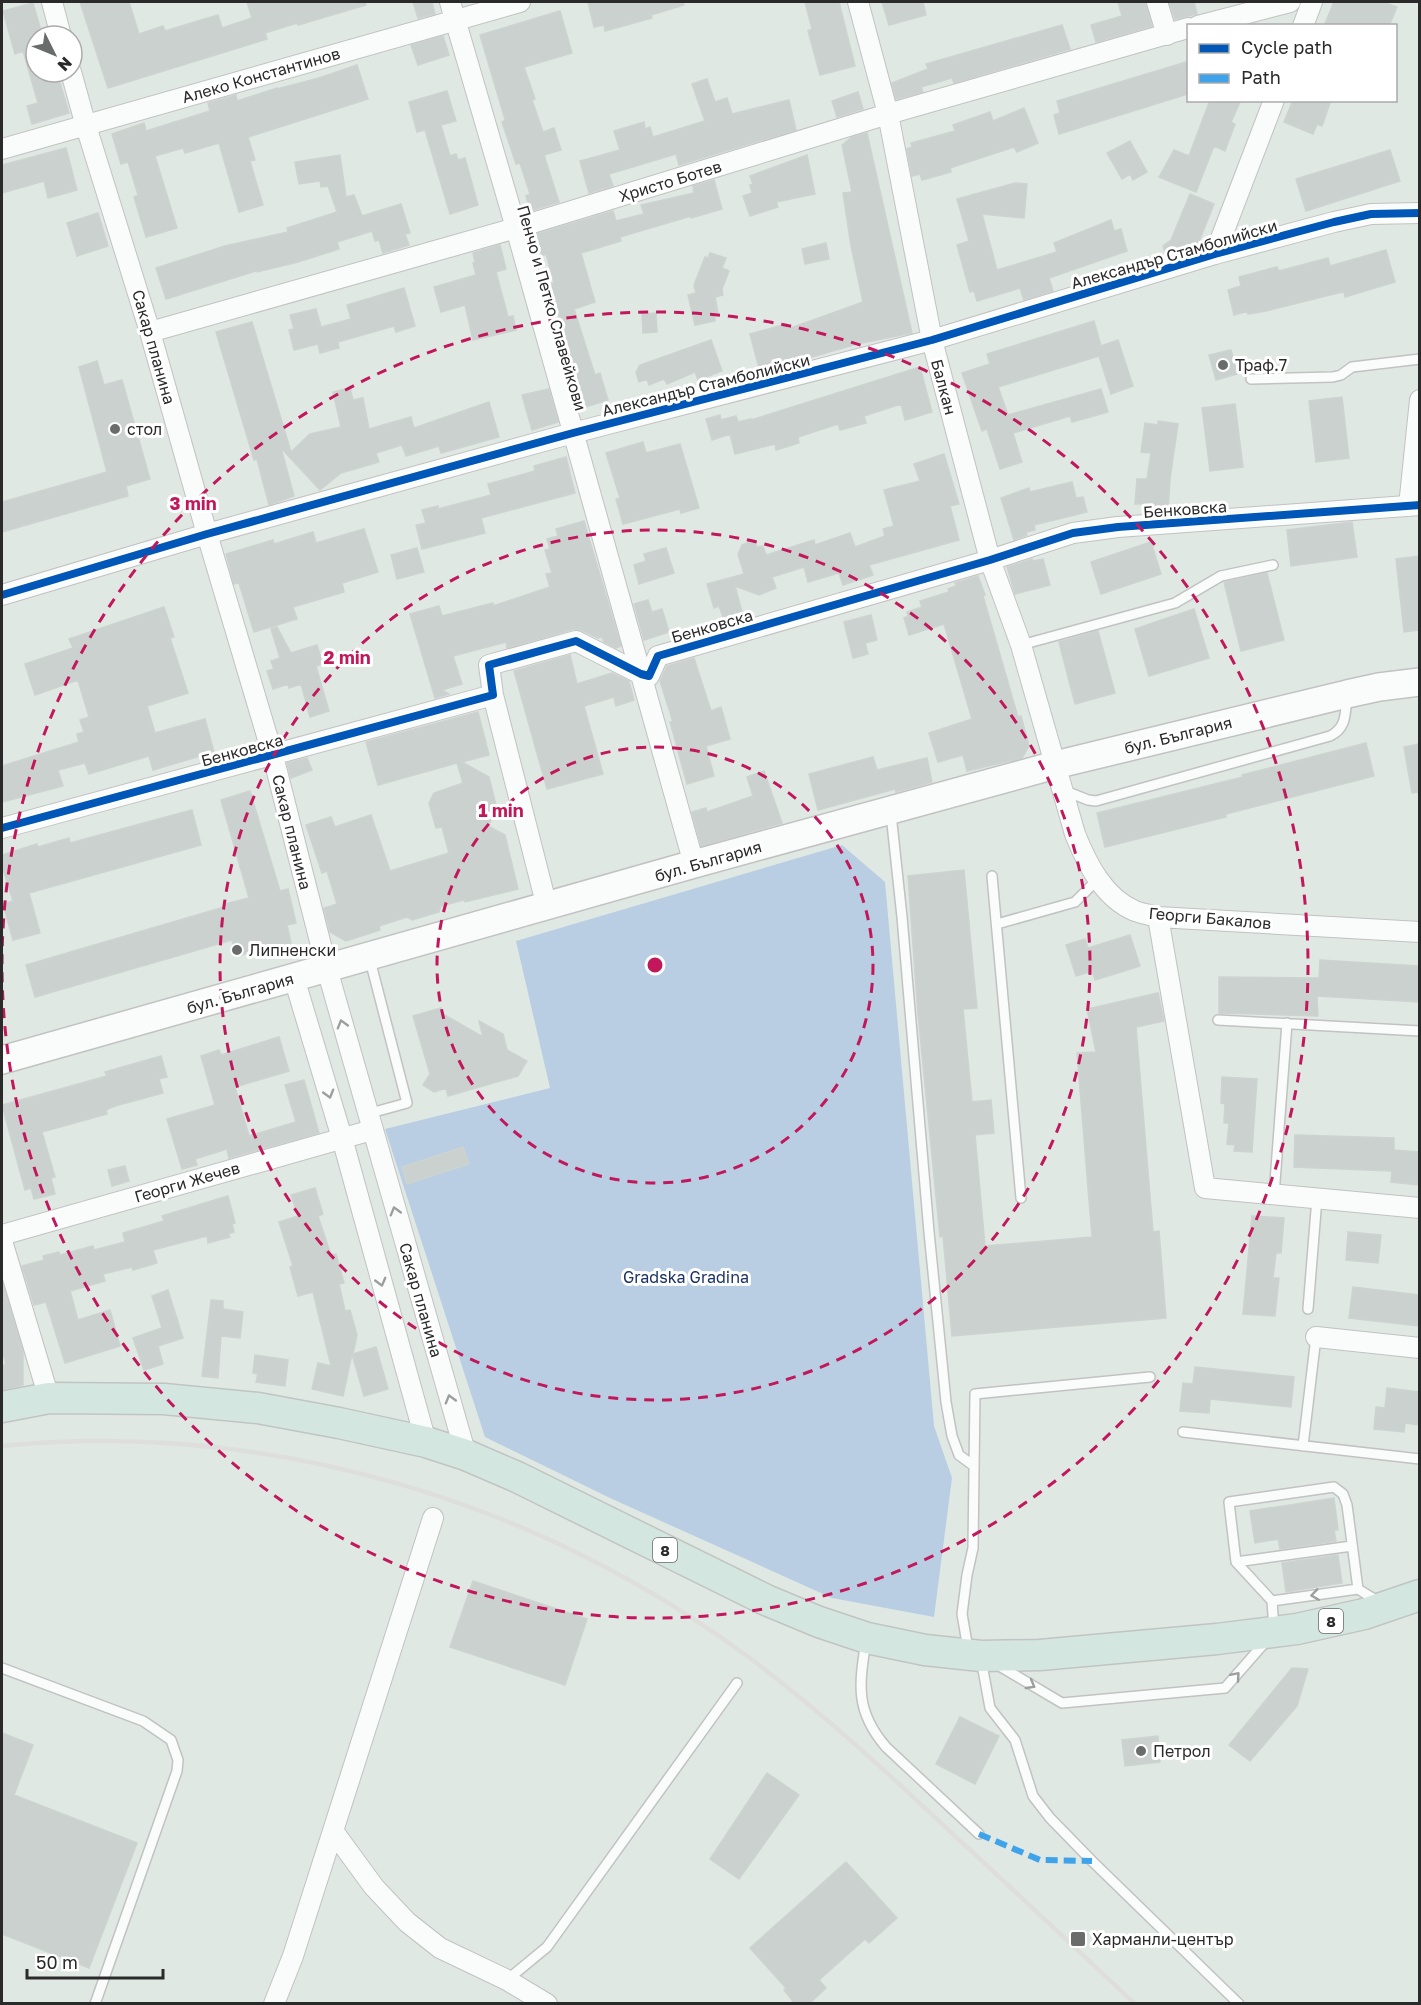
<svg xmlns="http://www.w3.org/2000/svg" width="1421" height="2005" viewBox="0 0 1421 2005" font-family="'Golos Text',sans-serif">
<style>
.green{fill:#b9cee3}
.building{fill:#cbd1ce;stroke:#ccd3d0;stroke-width:1.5}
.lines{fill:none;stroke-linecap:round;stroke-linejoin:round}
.lane-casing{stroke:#c1c2c1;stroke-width:12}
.street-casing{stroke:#c1c2c1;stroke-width:22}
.secondary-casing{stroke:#c1c2c1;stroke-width:30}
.primary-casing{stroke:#c1c4c3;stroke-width:33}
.lane{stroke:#fafcfb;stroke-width:9}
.street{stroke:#fafcfb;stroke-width:20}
.secondary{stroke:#fafcfb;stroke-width:27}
.primary{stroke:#d4e6e0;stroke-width:30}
.rail{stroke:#dededd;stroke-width:4.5}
.quiet{stroke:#3ea3eb;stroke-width:6;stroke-dasharray:12 6;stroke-linecap:butt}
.cycleway-casing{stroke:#fff;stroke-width:11}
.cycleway{stroke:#0057b8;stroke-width:8}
.oneway{stroke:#9c9e9d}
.ring{fill:none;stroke:#c2185b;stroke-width:3;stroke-dasharray:10 8}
.poi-dot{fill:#6a6c6b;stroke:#fff;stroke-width:2}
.labels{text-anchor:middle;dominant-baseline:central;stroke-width:6;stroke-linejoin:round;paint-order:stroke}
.shield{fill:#fff;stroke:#6a6a6a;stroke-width:1.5}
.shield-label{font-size:15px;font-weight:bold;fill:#2a2a2a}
.street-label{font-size:16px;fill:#2a2a2a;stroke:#fff}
.poi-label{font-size:16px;fill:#2a2a2a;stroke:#fff;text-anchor:start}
.park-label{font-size:16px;fill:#1b3267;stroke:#fff}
.centre{fill:#c2185b;stroke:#fff;stroke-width:3}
.ring-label{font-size:18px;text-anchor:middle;font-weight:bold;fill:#c2185b;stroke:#fff;stroke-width:6;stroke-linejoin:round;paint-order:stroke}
</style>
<rect width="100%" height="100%" fill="#e0e8e4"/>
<path class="green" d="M842,845l43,37 49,544 18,52 -18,139 -102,-19 -222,-100 -125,-61 -100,-308 165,-41 -34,-147z"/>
<path class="building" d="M80,2h49l10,32 24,-8 2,5 53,-16 4,13 30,-10 -5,-16h118l1,3 -68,20 -1,-2 -32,10 2,6 -159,49z
M413,2h19l3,12 -17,4z
M588,2h95l1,3 -33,10 1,3 -47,13 -1,-6 -10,2z
M805,2h34l16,64 -35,9 -12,-44 4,-2z
M882,2h41l3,13 -37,10z
M1118,2h27l7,24 -56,16 -5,-17 31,-9z
M1169,2h25l3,12 -22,5z
M1334,2h49l14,5 -8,19h-65z
M33,3l9,31 -6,2v36h21l12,41 -37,11 -5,-18 11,-3 -15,-52 -8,3 -12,-43z
M560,11l12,42 -48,14 11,32 -3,1 11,32 11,-4 7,22 -17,5 15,47 -29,9 -4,-15 4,-2 -10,-31 -4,1 -14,-42 3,-2 -1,-4 -24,-81z
M1062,25l8,24 -116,34 -2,-5 -31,9 2,5 -27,7 -4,-16 36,-14 -2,-5z
M443,36l6,19 -31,10 -7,-20z
M1186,62l2,9v23l-129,40 -5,-19 6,-2 -3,-12z
M357,65l11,34 -120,38 7,23 -5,1 13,44 -24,7 -20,-69 -34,10 -2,-5 -28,8 22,72 -31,9 -12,-40 4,-2 -10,-33 -7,2 -9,-30 32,-11 2,8 64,-20 -2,-8 28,-8 1,6 40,-13v1l42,-11z
M707,79l8,23 12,-4 5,16 57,-14 7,30 -117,35 -3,-11 -67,20 4,12 -24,7 -9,-32 40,-11 -6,-19 30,-9 1,7 5,-2 3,10 52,-16 -13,-37z
M447,91l9,30 -15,4 9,31 6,-2 2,6 7,-2 13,47 -28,9 -25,-84 -8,2 -8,-30z
M858,92l5,17 -26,8 -5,-16z
M1210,100h31l-10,22 4,2 -10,27 -11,-5 -18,46 -37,-15 15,-27 15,6z
M1293,100h38l-9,26 -5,-2 -4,10 -29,-12z
M1024,108l14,35 -21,9 -3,-5 -64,21 1,4 -29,8 -2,-6 -8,2 -5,-27 5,-2 -1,-4 44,-12 -2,-6 37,-13 3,9z
M867,133l45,200 -55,11 -97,28 -10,-38 36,-10 2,5 75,-27 -12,-56 -8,-53 9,-1 -10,-47 10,-8z
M1130,141l17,31 -14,8 -3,-6 -8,5 -15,-26z
M66,148l11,42 -29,8 -4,-17 -42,12v-28z
M1390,150l10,31 -94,30 -10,-32z
M340,155l6,42 8,-2 8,21 39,-12 9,29 -5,1 4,11 -26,8 -4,-13 -4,1 -3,-10 -35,11 2,7 -41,13 -41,10 -1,-1 -90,28 -10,-31 69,-22 63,-14 -1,-4 50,-16 -9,-26 -7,1 -1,-6 -21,3 -4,-22z
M807,155l8,39 -39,8 2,5 -28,9 -7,-20 9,-3 -2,-8 3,-1 -3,-8z
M714,180l8,29 -31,9v-2l-71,21 1,4 -40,12 14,49 -21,7 21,66 5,-2 8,27 -29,9 -22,-80 5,-2 -12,-43 4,-1 -8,-29 -4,2 -6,-22 77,-23 3,10 28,-7 -3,-9 53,-12 -1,-7z
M1015,183l12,1 -3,34 -42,-4 15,56 60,-18 -3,-9 57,-23 3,11 7,-2 6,22 -78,27 4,13 -29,9 -4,-12 -43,13 -3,-10 -4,1 -13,-47 12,-4 -12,-42z
M1190,194l24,10 -17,43 -31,9 -3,-10 8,-6z
M98,213l10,33 -31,10 -10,-33z
M826,243l3,16 -24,5 -3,-15z
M500,245l6,24 -10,3 12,45 5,-1 3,14 -43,10 -8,-35 -24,7 -7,-25 42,-12 -3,-12 2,-1 -2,-9z
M1386,250l9,32 -50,15 -1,-5 -6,1 -72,18 -18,3v-3l-14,4 -6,-25 13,-4 -2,-9 38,-10 2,4 49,-13 2,8z
M710,253l16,5 -4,10 7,3 -7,18 1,6 -8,2 3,16 -4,1 1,7 -20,4 -7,-30 8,-2 -2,-8 11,-28 3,1z
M404,288l11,38 -19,6 -2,-6 -56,16 1,6 -19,5 -2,-9 -24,6 -5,-20 5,-1 -4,-14 26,-6 5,18 30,-8 -4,-14z
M656,313l1,19 -14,1 -1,-19z
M1094,321l7,25 17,-6 15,46 -22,8 -12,-38 -101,31 10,28 93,-26 7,23 -36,10 -2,-6 -57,17 9,29 -22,7 -13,-40 -5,2 -20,-58 28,-9 -3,-10z
M252,322l39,130 19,-18 31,-7 -8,-35 17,-4 3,12 10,-2 6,31 42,-12 3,11 75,-26 10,35 -58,16 -2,-7 -33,10 -4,-11 -26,8 3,9 -38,11 -21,17 -39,-42 13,48 -25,9 -12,-46 -3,1 -38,-128z
M711,340l11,31 -24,9 -3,-8 -28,12 -3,-5 -15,6 -2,-6 -8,3 -3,-10 4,-7z
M1231,350l6,24 -21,6 -7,-25z
M97,361l7,24 18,-5 28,99 -24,7 2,10 -126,36v-30l105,-30 -28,-105z
M920,367l12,45 -27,8 -4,-16 -37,12 2,7 -26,7 -2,-6 -40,13 1,6 -23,7 -1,-6 -40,10 -5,-20 -18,6 -6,-21 14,-4 1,5 15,-4 2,6 13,-3v1z
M549,389l9,33 -26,8 -10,-35z
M1342,397l7,61 -33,4 -7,-61z
M1235,404l8,63 -33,4 -8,-63z
M1158,421l20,3 -8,55 -2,32 -7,1 -15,-1v-7h-11l2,-25h10l4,-26 -10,-1 4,-29 13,2z
M643,442l3,11 34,-9 19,64 -18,5 -1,-4 -57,15 -7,-25 4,-1 -14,-45z
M944,454l15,50 -9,2 9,34 -90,25 4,10 -30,10 -4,-12 -31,9 -4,-15 -32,10 4,11 -17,7 -24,-9 7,26 -19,5 -4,-11 -5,2 -7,-24 37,-10 -6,-20 4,-9 12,-5 3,7 6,-1 3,9 48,-15 1,5 35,-12 5,14 30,-11 -2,-7 11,-3 -10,-36 36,-9 -6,-17z
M566,457l9,36 -94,25 4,15 -63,16 -6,-24 10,-2 -4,-13 16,-4v3l53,-14 -3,-11 47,-13 -1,-5z
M1072,482l4,16 7,-1 4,15 -53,13 1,5 -9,2 1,3 -13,5 -13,-42 28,-10 1,4z
M584,521l37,125 -5,2 -12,-6 -2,-5 -4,1 -17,-8 -7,-1 -67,19 -1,-6 -53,14 9,28 -20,6 7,4 -14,4 -25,-84 29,-8 3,10 51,-13v3l57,-19 -4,-13 6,-1 -7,-23 5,-1 -3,-10 11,-3 -2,-7z
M1352,522l5,35 -66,9 -4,-36z
M364,529l14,43 -36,11 2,9 -51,15 4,12 -43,13 -15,-49 -5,1 -8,-30 47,-14 1,4 39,-12 3,11z
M1151,542l10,32 -60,20 -10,-32z
M417,548l7,24 -27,7 -6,-24z
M666,548l8,25 -35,11 -5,-19 12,-4 -2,-7z
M1419,556v74l-15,2 -8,-73z
M1032,559l1,2 10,-2 7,26 -35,9 -8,-27z
M1267,573l17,67 -43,11 -17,-69z
M978,576l7,19 -2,1 35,121 3,-1 8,30 -7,12 -55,13 -4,-16 -25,7 -9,-29 43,-14 -28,-95 -35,11 -5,-17 4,-2 -1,-4 15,-5 -2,-6 29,-9 -1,-3 8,-3 -1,-3z
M648,600l4,12 10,-3 7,23 -25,8 -10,-36z
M164,607l10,30 -4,1 18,55 -41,13 8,27 50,-14 9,33 -61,18 -4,-14 -60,18 -4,-11 -27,7 5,16 -61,16v-36l77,-24 -2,-8 7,-2 -4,-12 9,-3 -11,-37 -43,15 -10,-31 48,-16 -4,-9z
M1194,609l15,49 -60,18 -14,-47z
M871,615l6,25 -12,3 3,11 -15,4 -9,-36z
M277,627l14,26 26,-8 6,19 -7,2 13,45 -19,6 -9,-33 -12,4 -1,-4 -15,5 -6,-18 7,-2 -3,-8 9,-3 -9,-29z
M1098,631l17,62 -40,11 -16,-62z
M570,655l7,29 35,-11 17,8 5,19 -18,6 -2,-9 -30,9 19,68 -56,15 -33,-118z
M694,658l17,53 10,-4 9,32 -24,7 8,30 -27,8 -17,-62h3l-13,-41 7,-15z
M478,712l11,43 -27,7 27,15 8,32 -9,17 17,9 13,54 -53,13 -1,-2 -23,6 -2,6 -27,8 -5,-3 -28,9 1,4 -34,11 -16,-9 -6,-24 13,-4 -10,-33 -5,2 -16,-48 25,-8 4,10 36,-12 19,56 59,-18 -7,-26 -6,1 -7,-25 5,-10 29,-10 -6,-20 -79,22 -12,-43z
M1366,743l8,33 -148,38v3l-121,30 -8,-34 146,-36 -1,-2z
M1419,744v48l-7,1 -8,-46z
M873,757l4,13 50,-12 5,24 -36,10 -1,-3 -77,21 -9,-36z
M307,758l5,12 -21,8 -4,-15z
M764,771l18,52 -81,23 -9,-34 14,-4 1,4 46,-16 -6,-19z
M250,791l30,100 8,-2 8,34 -9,2 4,18 -55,13 -4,-16 -197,57 -9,-32 198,-58v-3l25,-6 -28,-98z
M192,810l9,35 -172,48 11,40 -27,7 -10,-36 10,-3 -11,-35v-11l35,-11 1,3 31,-9 1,5z
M964,870l13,138 -14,1 9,93 19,-2 3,33 -19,2 10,111 107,-9 -15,-184 19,-1 -9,-43 71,-16 6,28 -28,6 17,205 6,-1 7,87 -214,18 -9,-100 -3,1 -22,-223 -10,-138z
M1130,935l10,31 -45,14 -3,-9 -16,5 -10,-31 19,-6 3,9z
M1320,960l98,6 1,36 -102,-6 1,20 -99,-3v-36l100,1z
M441,1008l2,6 40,23 -4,-16 24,13 4,16 20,11 -9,15 -70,20 -2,-8 -12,4 -11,-7 7,-11 -17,-58z
M279,1037l10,34 -54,16 14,49 47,-14 -11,-37 19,-5 15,53 -90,25 -2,-9 -32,10 2,6 -15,4 -15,-50 48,-14 -14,-49 18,-6 2,5z
M161,1056l6,21 -8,2 4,14 -48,13 -9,4 1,4 -65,18 13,45 -4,1 4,16 -21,5 -3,-11 -6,2 -23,-85 105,-29 -2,-4z
M1222,1077l35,2 -5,73 -18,-1 1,-6 -8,-1 2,-21h-5l1,-19 -4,-1z
M1295,1135l99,3v12l25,2v33l-28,-3 1,-11 -98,-4z
M463,1147l6,17 -62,20 -5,-17z
M125,1166l4,15 -17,5 -4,-16z
M315,1188l8,26 -5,2 13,39 5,-1 8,29 -5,1 6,27 5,-1 7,25 -4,19 23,-7 12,42 -24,7 -12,-42 -9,42 -31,-7 6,-26 13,3 -18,-74 -15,4 -8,-29 3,-1 -14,-44 19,-6 -7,-21z
M228,1196l7,27 -3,1 2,8 -6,2 2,3 -22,6 -1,-7 -54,14 4,13 -24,7 -1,-3 -29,7 2,7 -35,10 8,29 32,-10 10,36 -55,17 -19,-61 -12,3 -12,-39 22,-6 -1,-4 16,-4 1,3 33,-9 1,4 31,-8 -2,-9 41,-12 -2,-5z
M1252,1216l32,2 -3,35h-5l-3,25h6l-4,38 -32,-2z
M1348,1232l33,3 -3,28 -32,-3z
M2,1281l21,70v34l-21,5v-25h4l-4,-16z
M1353,1287l66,8v31l-70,-8z
M168,1290l15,48 -25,8 5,18 -19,6 -11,-32 29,-10 -10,-32z
M211,1300l12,1v8l20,3 -3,26 -19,-2 -3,42 -16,-2z
M255,1355l33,5 -3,26 -29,-4 2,-8 -5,-1z
M1195,1367l99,10 -3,30 -81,-8 -1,14 -29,-2 3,-28 10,1z
M1387,1388l32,4v33l-14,-2 -1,9 -30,-3 2,-22 9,1z
M1334,1498l4,32h-4l2,11 -56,8 -2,-10 -23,4 -5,-32z
M1338,1555l4,28 -56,9 -4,-29z
M473,1581l114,38 -22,66 -115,-38z
M1292,1668l16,1 -11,37 -47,55 -21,-16z
M960,1717l39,19 -24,48 -39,-20z
M2,1733l31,12 -19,50 123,48 -48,125 -87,-34z
M1158,1736l2,26 -35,4 -3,-26z
M767,1773l32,22 -60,84 -29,-20z
M846,1862l51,56 -28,25 -4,-4 -46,41 7,8 -17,16h-14l-11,-14 2,-2 -36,-40z"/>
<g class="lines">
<g class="lane-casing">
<path id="lane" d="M1251,379l82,-2 8,-2 11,-8 68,-8
M1021,645l154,-42 46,-27 52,-11
M1063,790l25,10 8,1 234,-65c17,-8 15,-23 17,-39
M891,814l11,103 27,315 17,170 6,34 7,19 15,11
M992,876l29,322
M997,924l78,-22 23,-23
M1218,1020l202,11
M367,1114l40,-11 -37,-143
M1274,1195l13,-172
M1308,1309l9,-111
M1183,1432l237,27
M1303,1446l13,-109
M1236,1562l116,-16
M1272,1601l86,-12 21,13
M1274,1629l-2,-28 -36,-39 -7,-60 105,-15 9,7 4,11 11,84
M866,1641c-7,44 -11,70 20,106l93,87
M968,1649l-6,-35 5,-39 6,-27 2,-154 175,-17
M981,1659l9,49 25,32 18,56 17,22 42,43 147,143
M996,1664l66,39 163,-15 42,-48
M2,1668l141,53 28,19 7,20 -1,11 -82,233
M507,1980l40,-33 190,-264"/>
</g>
<g class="street-casing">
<path id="street" d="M52,2l9,34
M450,2l66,226 178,636
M858,2l30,112 44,226 58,220 31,85 54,189c12,30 29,64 60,77 8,3 16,4 23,6l262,15
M1157,2l10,33
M1198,26l92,-24
M1303,26l9,-24
M71,72l15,54 64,206 57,202 66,222 54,213 139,486
M2,149l518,-147
M1215,254l59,-154
M150,332l366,-104 372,-114 300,-86
M1409,506l11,-106
M2,595l205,-61 366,-101 359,-93 283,-86 119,-32 37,-8 49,-1
M493,695l54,212
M2,828l491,-133 -4,-30 87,-24 65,33 8,2 9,-20 332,-96 83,-27 45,-6 302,-22
M1158,917l47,271 215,20
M294,978l48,160 84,304
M2,1235l370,-105
M2,1241l47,157
M1316,1337l104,11
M333,1831l41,56 33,35 33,26 67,32 40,24
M274,2004l19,-48 140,-438"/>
</g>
<g class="secondary-casing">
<path id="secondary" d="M2,1060l692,-196 361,-99 292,-71 32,-7 41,-5"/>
</g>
<g class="primary-casing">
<path id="primary" d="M2,1407l47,-9 115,1 94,9 81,15 87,19 40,13 51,22 249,123 53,22 48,16 58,12 56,6 59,-1 177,-16 80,-10 67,-15 56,-19"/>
</g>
<use href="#lane" class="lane"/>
<use href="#street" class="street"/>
<use href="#secondary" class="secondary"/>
<use href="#primary" class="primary"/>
<path class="rail" d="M2,1446c264,-26 532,53 745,210 74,55 142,118 209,181 60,55 119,111 179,167"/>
<path class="quiet" d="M979,1834l61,26 52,1"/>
<g class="cycleway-casing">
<path id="cycleway" d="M2,595l205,-61 366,-101 359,-93 283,-86 119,-32 37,-8 49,-1
M2,828l491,-133 -4,-30 87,-24 65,33 8,2 9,-20 332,-96 83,-27 45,-6 302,-22"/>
</g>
<use href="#cycleway" class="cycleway"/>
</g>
<defs><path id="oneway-chevron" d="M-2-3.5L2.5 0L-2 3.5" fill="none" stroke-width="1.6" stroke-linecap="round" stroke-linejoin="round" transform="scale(1.5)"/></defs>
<g class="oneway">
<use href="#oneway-chevron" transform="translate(342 1024) rotate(-106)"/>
<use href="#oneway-chevron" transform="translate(329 1094) rotate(74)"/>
<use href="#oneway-chevron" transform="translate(395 1211) rotate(-106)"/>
<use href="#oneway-chevron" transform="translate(381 1282) rotate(75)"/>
<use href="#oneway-chevron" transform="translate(450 1399) rotate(-106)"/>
<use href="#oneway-chevron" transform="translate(1315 1595) rotate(172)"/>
<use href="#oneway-chevron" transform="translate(1236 1676) rotate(-49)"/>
<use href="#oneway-chevron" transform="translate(1031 1685) rotate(30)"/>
</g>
<g class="ring">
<circle cx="655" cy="965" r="218"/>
<circle cx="655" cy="965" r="435"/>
<circle cx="655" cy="965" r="653"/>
</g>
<g class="poi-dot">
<circle cx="1223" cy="365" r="6"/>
<circle cx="115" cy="429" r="6"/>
<circle cx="237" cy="950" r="6"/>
<circle cx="1141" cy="1751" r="6"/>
<rect x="1070" y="1931" width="16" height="16" rx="3"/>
</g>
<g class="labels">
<g class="shield">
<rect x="653" y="1538" width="24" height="24" rx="4.5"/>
<rect x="1319" y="1609" width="24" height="24" rx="4.5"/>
</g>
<g class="shield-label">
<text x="665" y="1550">8</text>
<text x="1331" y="1621">8</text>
</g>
<g class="street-label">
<text transform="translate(261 75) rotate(-16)">Алеко Константинов</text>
<text transform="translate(670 181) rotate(-17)">Христо Ботев</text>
<text transform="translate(1174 254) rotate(-16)">Александър Стамболийски</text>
<text transform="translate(552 308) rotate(74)">Пенчо и Петко Славейкови</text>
<text transform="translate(154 347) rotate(74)">Сакар планина</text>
<text transform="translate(706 385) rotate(-14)">Александър Стамболийски</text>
<text transform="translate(944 387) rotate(75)">Балкан</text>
<text transform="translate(1185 509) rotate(-4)">Бенковска</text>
<text transform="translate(712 626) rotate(-16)">Бенковска</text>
<text transform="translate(1178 735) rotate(-14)">бул. България</text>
<text transform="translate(242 750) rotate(-15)">Бенковска</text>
<text transform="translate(292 832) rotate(76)">Сакар планина</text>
<text transform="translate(708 861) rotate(-16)">бул. България</text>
<text transform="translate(1210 918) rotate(5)">Георги Бакалов</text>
<text transform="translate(240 993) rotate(-16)">бул. България</text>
<text transform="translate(187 1182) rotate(-16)">Георги Жечев</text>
<text transform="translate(421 1300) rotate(74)">Сакар планина</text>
</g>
<g class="poi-label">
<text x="1235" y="365">Траф.7</text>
<text x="127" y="429">стол</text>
<text x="249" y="950">Липненски</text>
<text x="1153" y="1751">Петрол</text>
<text x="1092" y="1939">Харманли-център</text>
</g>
<g class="park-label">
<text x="686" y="1277">Gradska Gradina</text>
</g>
</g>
<circle cx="655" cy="965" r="9" class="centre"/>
<g class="ring-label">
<text x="193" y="510">3 min</text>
<text x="347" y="664">2 min</text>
<text x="501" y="817">1 min</text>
</g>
<rect width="1421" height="2005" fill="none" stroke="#2a2a2a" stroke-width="6"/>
<rect x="1187" y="24" width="210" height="78" fill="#ffffff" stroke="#aaaaaa" stroke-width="1.5"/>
<rect x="1199" y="44" width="30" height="9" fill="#0057b8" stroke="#aaaaaa" stroke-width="1.5"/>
<text x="1241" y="54" font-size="18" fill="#2a2a2a">Cycle path</text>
<rect x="1199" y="74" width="30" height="9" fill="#3ea3eb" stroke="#aaaaaa" stroke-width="1.5"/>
<text x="1241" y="84" font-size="18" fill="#2a2a2a">Path</text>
<g transform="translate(54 54) rotate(133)"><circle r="28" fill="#ffffff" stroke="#aaaaaa" stroke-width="1.5"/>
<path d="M0-4.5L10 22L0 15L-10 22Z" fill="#6a6c6b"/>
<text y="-9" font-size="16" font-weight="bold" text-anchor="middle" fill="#2a2a2a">N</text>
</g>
<path d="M27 1969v9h136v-9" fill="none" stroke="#2a2a2a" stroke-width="3"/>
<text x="36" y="1969" font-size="18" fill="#2a2a2a" stroke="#ffffff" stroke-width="4.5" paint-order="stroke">50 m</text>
</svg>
